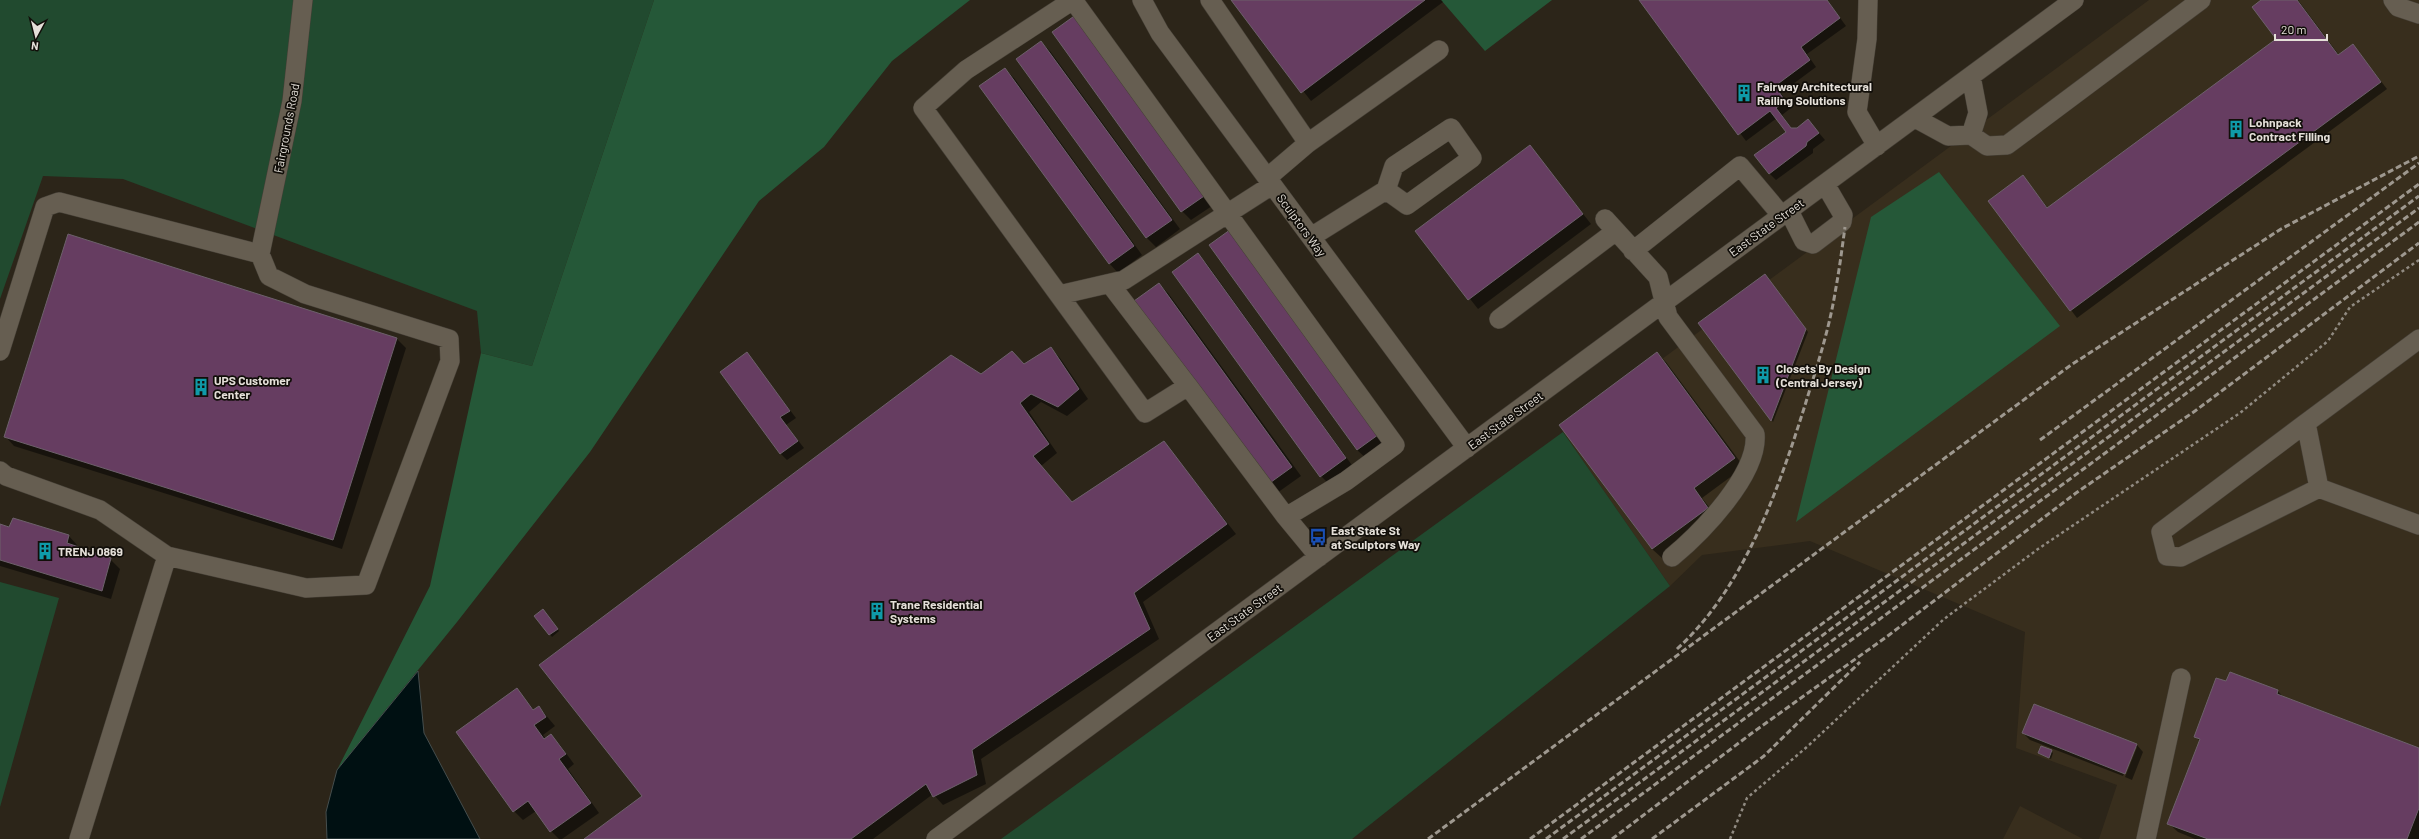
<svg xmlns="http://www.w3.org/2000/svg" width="2419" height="839" viewBox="0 0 2419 839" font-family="Barlow,sans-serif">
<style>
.built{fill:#382e1d}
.green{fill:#214a2f}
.forest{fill:#255838}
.water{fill:#001012;stroke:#454e4e}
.shadow{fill:#0007}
.building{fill:#663d61;stroke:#6d616b}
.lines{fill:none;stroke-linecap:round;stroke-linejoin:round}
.minor-casing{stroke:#464037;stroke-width:20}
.path{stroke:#918b82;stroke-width:2.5;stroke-dasharray:3 3;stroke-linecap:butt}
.minor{stroke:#665e51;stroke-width:19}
.rail{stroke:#9e988f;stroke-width:3;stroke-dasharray:6 3;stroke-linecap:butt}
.labels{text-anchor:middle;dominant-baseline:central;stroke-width:3.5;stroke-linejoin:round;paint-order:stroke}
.poi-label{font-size:12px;font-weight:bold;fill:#e5e0d9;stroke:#110e09;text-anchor:start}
.street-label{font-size:12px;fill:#e5e0d9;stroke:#110e09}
</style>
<rect width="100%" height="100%" fill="#2c2519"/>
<path class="built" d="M2149,0h270v745l-36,94h-284l18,-54 -101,-37 9,-116 -215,-91 -108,14 -32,31 -107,-154z
M2020,806l63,33h-80z"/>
<path class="green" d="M0,0h654l-122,366 -51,-13 -4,-42 -354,-132 -80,-3 -43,123z
M1563,432l107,154 -318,253h-351z
M0,582l59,16 -59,209z"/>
<path class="forest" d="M654,0h316l-78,61 -68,86 -65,54 -169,251 -133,170 -120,148 93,-184 51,-233 51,13z
M1441,0h111l-67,51z
M1939,172l121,154 -264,196 75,-305z"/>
<path class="water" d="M418,671l6,62 56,106h-153l-1,-27 11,-42z"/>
<path class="shadow" d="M1232,0h209l2,2 -132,99z
M1640,0h187l19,26 -39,28 9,13 -35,26 10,15 -9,7 10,14h5l11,-9 17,20 -12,9v4l-37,27 -7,-7 18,-41 -10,-14 -31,23z
M2263,0h35l41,55 14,-10 34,44 -310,229 -88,-117 34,-24 25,31 229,-169z
M1054,32l161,172 -24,16 -9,-9z
M1041,42l9,9 130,178 -24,18 -9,-9 -130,-179z
M1005,69l9,9 128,177 -24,18 -9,-10z
M1530,146l61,78 -113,85 -61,-78z
M69,236l328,103 9,9 -64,201 -328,-103 -9,-10z
M1210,246l180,196 -23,17 -10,-9z
M1198,255l9,9 147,204 -24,17 -9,-9z
M1767,277l41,55 -35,90 -73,-98z
M1159,284l9,9 133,183 -24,17z
M1051,349l9,9 28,41 -21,17 -26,-14 -12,10 28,41 -16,13 32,37 91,-61 72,92 -93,68 16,37 -178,120 5,25 -43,21 -10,-11 -60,45h-288l58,-43 338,-421 43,-10z
M1657,353l9,9 78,105 -42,31 15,19 -55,41 -10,-9 -92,-124z
M747,354l49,64 -10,7 18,23 -17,12 -7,-7z
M0,525l68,10 9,10v3l33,11 10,10 -9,30 -111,-33z
M545,612l14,19 -7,6 -16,-21z
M2227,683l51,8 6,7 135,51v90h-224l-17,-7 -10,-9 32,-82 -5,-5z
M517,690l17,20 5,-3 16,19 -12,9 3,4 5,-3 9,9 14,19 -6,5 31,44 -37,26h-3l-8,-8 -15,-20 -13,9 -9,-9z
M2023,733l114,12 6,7 -11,28 -7,-3 12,-30h-2l-12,29 -93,-36z
M2051,751l2,2 -2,6 -12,-6z"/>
<path class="building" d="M1231,0h194l-124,93z
M1639,0h188l13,18 -39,29 9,13 -35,26 10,15 -9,7 15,20h6l11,-9 11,14 -12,9 -1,4 -37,28 -15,-19 32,-23 -16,-21 -32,24z
M2261,0h36l41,55 15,-11 28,38 -311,229 -82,-110 35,-26 24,33 229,-169 -24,-32z
M1077,14l130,180 -26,18 -129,-180z
M1041,41l131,179 -26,18 -130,-179z
M1005,68l129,178 -25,18 -130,-178z
M1530,145l53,69 -115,86 -53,-69z
M1234,227l148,205 -25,18 -148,-205z
M68,234l329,104 -64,202 -329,-103z
M1198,253l148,205 -26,19 -148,-205z
M1765,274l41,55 -35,92 -73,-98z
M1159,283l133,184 -25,18 -133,-184z
M1051,347l28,42 -21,18 -27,-13 -11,9 29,41 -16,12 39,46 92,-61 63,83 -93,69 16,36 -178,121 5,25 -44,22 -7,-13 -75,55h-267l58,-43 -103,-131 412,-310 30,19 31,-23 12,13z
M747,352l43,59 -10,6 18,24 -18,13 -60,-82z
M1657,352l78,106 -41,30 14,20 -56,41 -93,-124z
M13,518l56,17 -2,8 44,15 -9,33 -102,-31v-36l9,3z
M543,609l15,20 -9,6 -15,-19z
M2230,672l48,18 -1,4 142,54v60l-12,31h-199l-41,-15 33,-85 -6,-2 22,-59 10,3z
M517,688l16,22 6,-4 7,11 -12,8 10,14 7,-5 15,20 -7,5 32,44 -41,29 -22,-31 -15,11 -57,-80z
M2034,704l103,40 -12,30 -103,-41z
M2041,746l11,4 -3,8 -11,-5z"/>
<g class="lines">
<g class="minor-casing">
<path id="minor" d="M1142,0l18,33 307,415
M1210,0l98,143 -41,35
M1868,0l-1,39 -10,73 20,34
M2393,0l5,7 21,7
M1915,118l33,18 23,-1 7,-22 -7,-37
M1971,135l16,11 20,-1 194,-145
M1308,143l131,-93
M1789,211l15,30 9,3 29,-22 1,-7 -18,-31
M1605,219l53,58 10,40 87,117c4,40 -54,99 -83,123
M1311,237l75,-47 8,-24 57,-38 21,30 -65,47 -21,-15
M1633,251l107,-85 42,50
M260,254l32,-153 11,-101
M1110,284l78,102
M1059,295l-136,-187 43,-38 107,-70 322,445 -49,36 -60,36 -98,-131 -43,27 -86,-118 65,-15 148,-95
M1499,319l117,-88
M2419,339l-113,84 13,65 100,37
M0,351l45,-144 14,-5 201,52
M2306,423l-145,109 6,24 14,1 138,-69
M0,471l6,5 94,34 67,46
M1286,517l33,40
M79,839l88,-283 139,32 60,-3 84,-224 -1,-22 -144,-45 -36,-18 -9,-22
M936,839l1138,-839
M2146,839l35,-161"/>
</g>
<path class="path" d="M1730,839l17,-41 61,-52 136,-127 94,-70 202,-136 88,-72 22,-34 69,-47"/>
<use href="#minor" class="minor"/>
<path class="rail" d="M2040,440l379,-277
M1677,649c68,-62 102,-161 129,-247 11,-36 23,-72 29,-109 4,-21 7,-44 10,-66
M1428,839l643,-474 210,-136 138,-73
M1530,839l889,-655
M1546,839l873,-643
M1563,839l856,-631
M1581,839l838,-617
M1612,839l140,-106 137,-98 187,-142 119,-82 224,-168
M1652,839l112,-83 96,-94"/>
</g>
<defs>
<g id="building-bare" transform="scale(1.38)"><path d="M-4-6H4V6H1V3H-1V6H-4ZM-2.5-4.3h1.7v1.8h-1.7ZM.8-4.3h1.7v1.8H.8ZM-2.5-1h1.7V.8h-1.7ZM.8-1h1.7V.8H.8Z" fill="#0f9aa8" stroke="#110e09" stroke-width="2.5" paint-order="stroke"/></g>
<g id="bus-bare" transform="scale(1.38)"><path d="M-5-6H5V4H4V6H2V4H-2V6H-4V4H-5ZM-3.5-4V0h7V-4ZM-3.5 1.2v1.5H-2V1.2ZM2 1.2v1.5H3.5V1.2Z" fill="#1a4fb4" stroke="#110e09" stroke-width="2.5" paint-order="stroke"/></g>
</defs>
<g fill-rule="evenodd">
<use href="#building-bare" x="1744" y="93"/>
<use href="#building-bare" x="2236" y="129"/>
<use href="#building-bare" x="1763" y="375"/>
<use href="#building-bare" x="201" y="387"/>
<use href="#bus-bare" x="1318" y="537"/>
<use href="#building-bare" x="45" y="551"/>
<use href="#building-bare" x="877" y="611"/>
</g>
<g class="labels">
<g class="poi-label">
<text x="1757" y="86">Fairway Architectural<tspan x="1757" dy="14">Railing Solutions</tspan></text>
<text x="2249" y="122">Lohnpack<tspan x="2249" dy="14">Contract Filling</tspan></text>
<text x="1776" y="368">Closets By Design<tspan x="1776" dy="14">(Central Jersey)</tspan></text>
<text x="214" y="380">UPS Customer<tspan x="214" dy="14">Center</tspan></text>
<text x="1331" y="530">East State St<tspan x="1331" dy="14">at Sculptors Way</tspan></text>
<text x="58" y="551">TRENJ 0869</text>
<text x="890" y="604">Trane Residential<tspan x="890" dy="14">Systems</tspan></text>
</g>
<g class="street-label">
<text transform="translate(286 128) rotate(-79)">Fairgrounds Road</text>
<text transform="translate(1302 225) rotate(54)">Sculptors Way</text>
<text transform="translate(1766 227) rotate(-36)">East State Street</text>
<text transform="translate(1505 420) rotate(-36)">East State Street</text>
<text transform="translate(1244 612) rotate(-36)">East State Street</text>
</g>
</g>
<g transform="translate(36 36) rotate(187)" stroke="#110e09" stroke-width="3" paint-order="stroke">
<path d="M0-3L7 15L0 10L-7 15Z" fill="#e5e0d9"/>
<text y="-6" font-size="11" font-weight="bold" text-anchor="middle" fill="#e5e0d9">N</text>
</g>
<path d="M2275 34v6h52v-6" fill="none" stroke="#e5e0d9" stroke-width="2"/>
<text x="2281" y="34" font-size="12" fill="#e5e0d9" stroke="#110e09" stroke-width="3" paint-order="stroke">20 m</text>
</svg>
